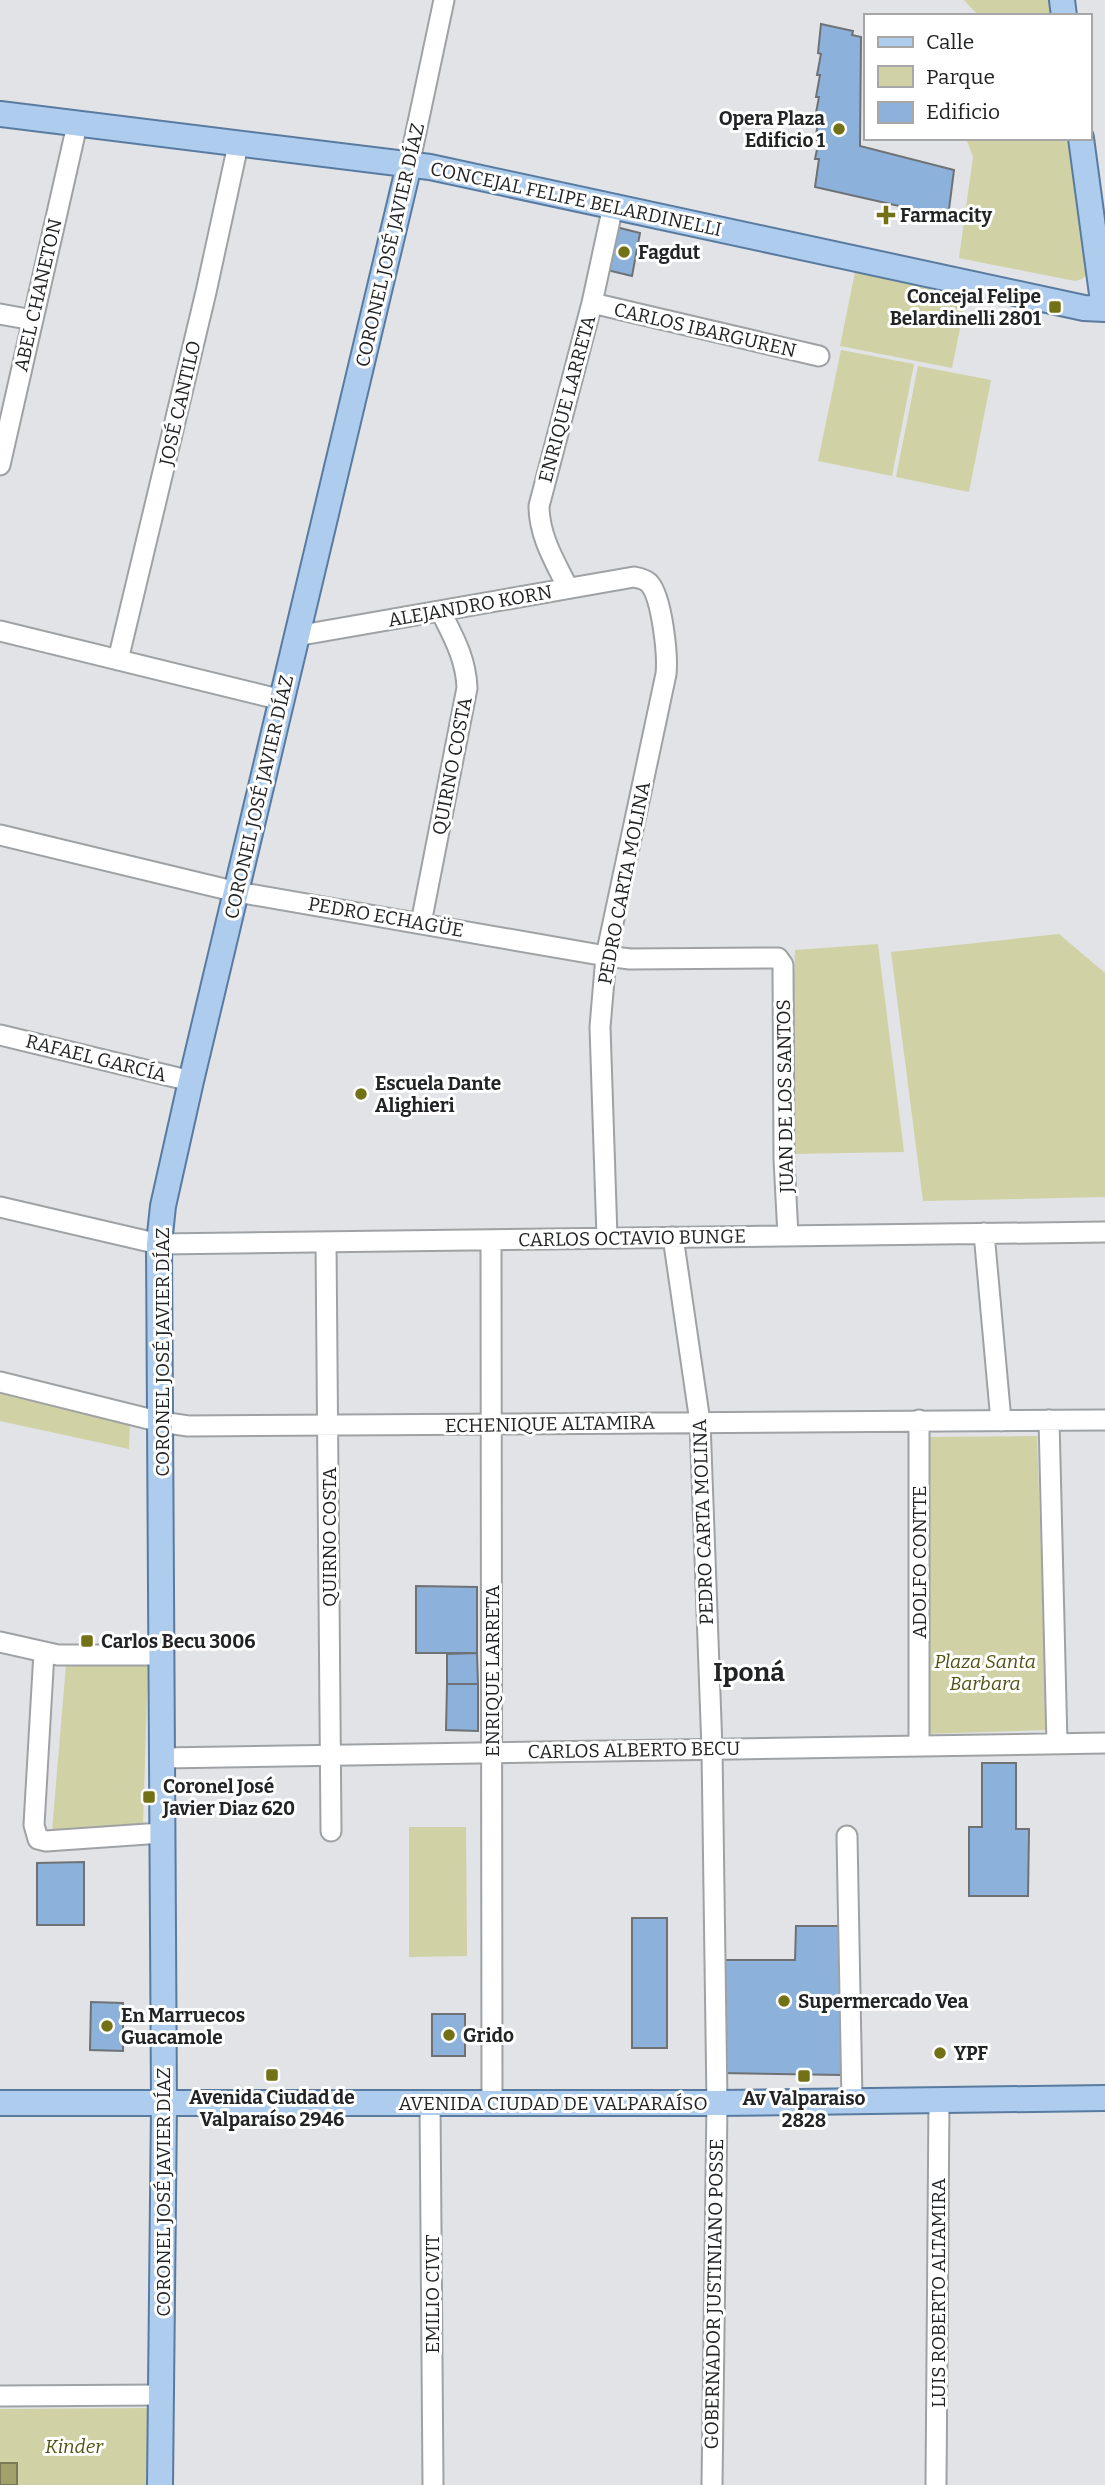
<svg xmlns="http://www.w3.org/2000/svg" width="1105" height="2485" viewBox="0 0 1105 2485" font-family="Bitter,serif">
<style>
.green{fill:#d0d1a4}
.water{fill:#a0a16b;stroke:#7a7b56;stroke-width:2}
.building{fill:#8cb1db;stroke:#6f7275;stroke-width:2}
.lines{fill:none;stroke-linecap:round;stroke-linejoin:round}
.minor-casing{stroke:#9fa2a5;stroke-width:23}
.major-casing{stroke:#597ba0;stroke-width:28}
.minor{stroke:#fff;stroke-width:19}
.major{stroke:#adccee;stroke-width:24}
.poi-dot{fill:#727115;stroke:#fff;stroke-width:2.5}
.labels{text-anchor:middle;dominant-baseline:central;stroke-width:6;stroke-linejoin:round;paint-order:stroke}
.poi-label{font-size:19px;font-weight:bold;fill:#222324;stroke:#fff;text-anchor:start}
.street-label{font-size:19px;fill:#222324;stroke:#fff}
.park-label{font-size:19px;font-style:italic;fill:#515111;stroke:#fff}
.district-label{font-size:26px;font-weight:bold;fill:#222324;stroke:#fff}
</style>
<rect width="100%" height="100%" fill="#e1e3e7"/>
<path class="green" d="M964,0h93l3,16h-81z
M966,138h102l19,136 -5,5 -7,2 -116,-23 14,-101z
M855,272l112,22 -15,74 -112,-22z
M841,350l73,14 -22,112 -74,-15z
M918,366l73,14 -22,112 -73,-15z
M1059,934l46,39v224l-182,4 -32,-249z
M878,944l26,208 -114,2 5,-204z
M0,1389l130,30 -1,30 -129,-28z
M1037,1436l10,294 -122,4 2,-297z
M66,1665h82l-5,160 -91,6z
M409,1827h57l1,129 -58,1z
M148,2408v77h-148v-76z"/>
<path class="water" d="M0,2463h17v22h-17z"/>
<path class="building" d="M821,24l32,7 -1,4 9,2 -1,109 94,24 -6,47 -133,-30 4,-28h-4l4,-19h-4l4,-22h-4l4,-21h-3l4,-22h-3l4,-21 -3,-1z
M616,227l24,6 -8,43 -25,-6z
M416,1586l61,1v66h-61z
M477,1653l1,31h-31v-30z
M447,1684h31v47l-32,-1z
M982,1763h34v66h13l-1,67h-59v-69h13z
M84,1862v63h-47v-62z
M632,1918h35v130h-35z
M796,1926h45v149l-120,-2 1,-113h73z
M91,2002l32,1v48l-33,-1z
M432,2014h33v42h-33z"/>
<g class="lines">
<g class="minor-casing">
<path id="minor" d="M409,165l35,-165
M592,303l227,53
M0,314l33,6
M0,465l77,-340
M568,588c-13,-26 -29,-52 -29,-82l53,-203 21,-97
M0,631l282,69
M296,636l338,-59c5,1 11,2 15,6 13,14 19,72 17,91l-60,282 -6,71 7,210
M118,660l88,-368 32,-147
M0,835l237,57 369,64 24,3 148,-1 5,7 1,194 4,77
M421,923l46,-235c-1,-29 -13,-50 -26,-76
M0,1035l191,46
M0,1207l159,37 946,-12
M984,1233l17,188
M673,1237l27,185 12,327 5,354 -5,382
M491,1240l1,863
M326,1242l5,589
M0,1382l161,40 27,4 917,-6
M919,1420v326
M1049,1420l8,324
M0,1642l58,13h104
M44,1652l-10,173 4,14 8,2 116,-8
M162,1758l943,-15
M847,1836l5,265
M430,2103l3,382
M0,2396l161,-1
M936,2485l3,-385"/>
</g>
<g class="major-casing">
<path id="major" d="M1062,0l2,16
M0,114l430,53 654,141 21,1
M1081,138l23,171
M0,2103h717l388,-5
M160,2485l4,-381 -5,-860 4,-38 28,-125 218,-916"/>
</g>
<use href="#minor" class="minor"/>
<use href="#major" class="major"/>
</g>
<g class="poi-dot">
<circle cx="839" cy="129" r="7"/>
<path d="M882.5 204.5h7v7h7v7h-7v7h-7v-7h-7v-7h7z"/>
<circle cx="624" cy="252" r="7"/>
<rect x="1048" y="300" width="14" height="14" rx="3.5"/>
<circle cx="361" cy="1094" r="7"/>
<rect x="80" y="1634" width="14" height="14" rx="3.5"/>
<rect x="142" y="1790" width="14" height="14" rx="3.5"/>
<circle cx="784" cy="2001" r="7"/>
<circle cx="107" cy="2026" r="7"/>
<circle cx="449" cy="2035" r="7"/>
<circle cx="940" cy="2053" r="7"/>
<rect x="265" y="2068" width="14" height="14" rx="3.5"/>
<rect x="797" y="2069" width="14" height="14" rx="3.5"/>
</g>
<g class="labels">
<g class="poi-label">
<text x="825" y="118" text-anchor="end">Opera Plaza<tspan x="825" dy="22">Edificio 1</tspan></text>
<text x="900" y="215">Farmacity</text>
<text x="638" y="252">Fagdut</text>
<text x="1041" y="296" text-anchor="end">Concejal Felipe<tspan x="1041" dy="22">Belardinelli 2801</tspan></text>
<text x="375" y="1083">Escuela Dante<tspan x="375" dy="22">Alighieri</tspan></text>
<text x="101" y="1641">Carlos Becu 3006</text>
<text x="163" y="1786">Coronel José<tspan x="163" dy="22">Javier Diaz 620</tspan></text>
<text x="798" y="2001">Supermercado Vea</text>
<text x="121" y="2015">En Marruecos<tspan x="121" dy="22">Guacamole</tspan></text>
<text x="463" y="2035">Grido</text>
<text x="954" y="2053">YPF</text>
<text x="272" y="2097" text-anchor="middle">Avenida Ciudad de<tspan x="272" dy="22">Valparaíso 2946</tspan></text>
<text x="804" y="2098" text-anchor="middle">Av Valparaiso<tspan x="804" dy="22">2828</tspan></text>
</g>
<g class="street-label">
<text transform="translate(576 199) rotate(12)">CONCEJAL FELIPE BELARDINELLI</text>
<text transform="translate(390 245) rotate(-77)">CORONEL JOSÉ JAVIER DÍAZ</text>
<text transform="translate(38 295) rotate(-77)">ABEL CHANETON</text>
<text transform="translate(705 330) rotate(13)">CARLOS IBARGUREN</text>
<text transform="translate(567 399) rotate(-75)">ENRIQUE LARRETA</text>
<text transform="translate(180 403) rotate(-77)">JOSÉ CANTILO</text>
<text transform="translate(470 606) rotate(-10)">ALEJANDRO KORN</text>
<text transform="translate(452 766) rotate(-79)">QUIRNO COSTA</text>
<text transform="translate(259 797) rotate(-77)">CORONEL JOSÉ JAVIER DÍAZ</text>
<text transform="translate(624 883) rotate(-79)">PEDRO CARTA MOLINA</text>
<text transform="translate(386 917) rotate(10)">PEDRO ECHAGÜE</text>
<text transform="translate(96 1058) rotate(14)">RAFAEL GARCÍA</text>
<text transform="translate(785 1096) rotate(-91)">JUAN DE LOS SANTOS</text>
<text transform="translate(632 1238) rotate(-1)">CARLOS OCTAVIO BUNGE</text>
<text transform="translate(162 1352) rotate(-90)">CORONEL JOSÉ JAVIER DÍAZ</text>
<text transform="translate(550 1424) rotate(-1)">ECHENIQUE ALTAMIRA</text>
<text transform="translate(703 1522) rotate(-92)">PEDRO CARTA MOLINA</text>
<text transform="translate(329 1537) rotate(-90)">QUIRNO COSTA</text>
<text transform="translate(919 1562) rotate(-90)">ADOLFO CONTTE</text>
<text transform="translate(492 1671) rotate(-90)">ENRIQUE LARRETA</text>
<text transform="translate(634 1750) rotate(-1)">CARLOS ALBERTO BECU</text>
<text x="553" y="2103">AVENIDA CIUDAD DE VALPARAÍSO</text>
<text transform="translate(163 2192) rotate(-90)">CORONEL JOSÉ JAVIER DÍAZ</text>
<text transform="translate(938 2293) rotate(-90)">LUIS ROBERTO ALTAMIRA</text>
<text transform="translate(432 2294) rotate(-90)">EMILIO CIVIT</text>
<text transform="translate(714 2294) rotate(-89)">GOBERNADOR JUSTINIANO POSSE</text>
</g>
<g class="park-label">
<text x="985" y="1661">Plaza Santa<tspan x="985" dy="22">Barbara</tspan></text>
<text x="74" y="2446">Kinder</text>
</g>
<g class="district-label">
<text x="749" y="1672">Iponá</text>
</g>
</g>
<rect x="864" y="14" width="228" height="126" fill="#ffffff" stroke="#a7a7a7" stroke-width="2"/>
<rect x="878" y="37" width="35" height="10" fill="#adccee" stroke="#a7a7a7" stroke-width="2"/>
<text x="926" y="49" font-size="21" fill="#222324">Calle</text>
<rect x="878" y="66" width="35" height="21" fill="#d0d1a4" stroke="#a7a7a7" stroke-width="2"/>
<text x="926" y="84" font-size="21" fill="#222324">Parque</text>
<rect x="878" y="102" width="35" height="21" fill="#8cb1db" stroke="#a7a7a7" stroke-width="2"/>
<text x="926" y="119" font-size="21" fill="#222324">Edificio</text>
</svg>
